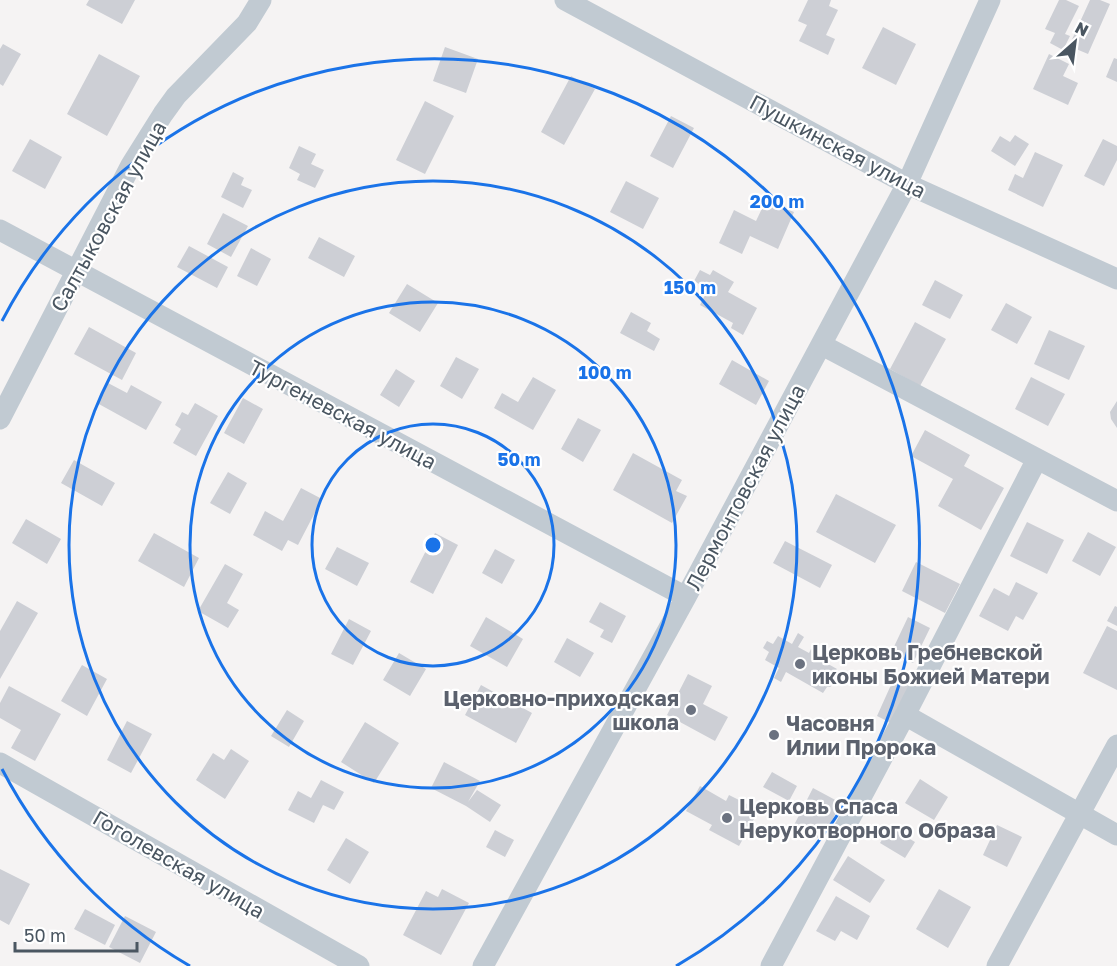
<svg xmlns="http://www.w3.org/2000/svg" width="1117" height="966" viewBox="0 0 1117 966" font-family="'Golos Text',sans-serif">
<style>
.building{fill:#cdcfd5}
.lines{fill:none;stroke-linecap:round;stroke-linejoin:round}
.minor{stroke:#c1cad2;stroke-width:21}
.ring{fill:none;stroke:#1a73e8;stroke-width:3}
.worship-dot{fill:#6b7280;stroke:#fff;stroke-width:2}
.labels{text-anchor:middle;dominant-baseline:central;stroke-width:4.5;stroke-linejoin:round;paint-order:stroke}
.street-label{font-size:21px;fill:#4a5661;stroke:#fff}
.worship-label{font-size:21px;font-weight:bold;fill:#5b616d;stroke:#fff;text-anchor:start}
.centre{fill:#1a73e8;stroke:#fff;stroke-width:3}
.ring-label{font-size:18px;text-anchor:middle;font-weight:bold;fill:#1a73e8;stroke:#fff;stroke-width:4.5;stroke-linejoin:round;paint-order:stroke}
</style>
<rect width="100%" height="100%" fill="#f5f3f3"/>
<path class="building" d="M89,0h46l-13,24 -36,-19z
M808,0h23l-2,6 9,4 -12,25 9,4 -7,16 -29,-14 8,-16 -9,-4z
M1059,0h7l13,6 -14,28 5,2 -7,14 -13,-7 5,-10 -10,-4z
M1090,0h10l10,4 -22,50 -19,-8z
M883,27l33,17 -20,41 -34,-17z
M3,44l18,10 -18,32 -3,-2v-35z
M445,47l33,12 -12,34 -33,-12z
M99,54l41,22 -33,60 -40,-22z
M1049,54l20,10 -6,12 15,7 -10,22 -35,-16z
M1114,58l3,1v23l-11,-5z
M571,76l24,13 -31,56 -23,-13z
M425,101l29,15 -29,58 -29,-14z
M671,116l23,12 -21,40 -23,-12z
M1015,135l14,9 -14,22 -24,-15 9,-15 10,6z
M30,139l32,18 -17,32 -33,-18z
M1103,139l14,7v14l-13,26 -20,-10z
M299,146l17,8 -5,10 13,6 -9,18 -18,-8 3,-6 -11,-6z
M1035,152l28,13 -20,42 -35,-17 7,-16 8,4z
M233,172l11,6 -3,7 11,5 -9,18 -22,-11z
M626,181l33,17 -16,31 -33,-17z
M766,200l28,12 -16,37 -28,-13 -8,18 -23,-11 15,-33 22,11z
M223,213l25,13 -17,31 -24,-13z
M319,237l36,19 -11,21 -36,-19z
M189,246l39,21 -11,21 -40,-21z
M251,248l20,11 -14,27 -20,-10z
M700,270l10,5 3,-5 21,12 -6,10 29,16 -14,27 -12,-7 2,-5 -33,-18 8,-16 -14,-8z
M935,280l28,15 -13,24 -28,-14z
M407,284l31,19 -18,29 -31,-19z
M1006,303l26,14 -15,27 -26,-14z
M631,312l20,11 -4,8 13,8 -6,12 -34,-18z
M915,322l31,17 -26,47 -30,-17z
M89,327l47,26 -14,27 -48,-26z
M1049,330l36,16 -16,34 -35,-16z
M456,357l23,12 -17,30 -22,-13z
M732,360l37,21 -13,24 -37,-21z
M396,369l19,12 -16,26 -19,-12z
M533,377l23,13 -23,40 -39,-22 8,-15 16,9z
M1031,377l34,17 -17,32 -33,-17z
M108,383l19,10 4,-8 31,17 -16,28 -49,-27z
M243,398l20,11 -19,35 -20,-11z
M1117,401v27l-6,-9 -1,-7z
M195,403l23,13 -22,40 -23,-13 8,-14 -6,-4 7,-13 6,3z
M578,418l23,12 -18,32 -22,-13z
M925,430l45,25 -6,11 40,22 -23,42 -43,-24 15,-27 -42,-23z
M633,453l49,27 -6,11 11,5 -15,27 -59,-33z
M74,460l41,23 -13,23 -41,-23z
M228,472l19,11 -17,31 -20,-11z
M301,488l21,11 -24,46 -10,-5 -6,11 -29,-16 12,-24 18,10z
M836,494l60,31 -21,38 -59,-31z
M26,519l35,20 -14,25 -35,-21z
M1027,522l37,18 -17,34 -37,-18z
M1088,532l28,15 -16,29 -28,-15z
M154,533l45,25 -15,29 -46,-26z
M435,533l23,12 -25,49 -23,-12z
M785,541l47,24 -12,23 -47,-25z
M337,547l32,16 -12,23 -32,-17z
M495,549l20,11 -13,24 -20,-11z
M916,562l44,22 -15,29 -43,-22z
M225,564l18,10 -16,29 12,7 -11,18 -30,-17z
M1016,582l22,11 -15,27 -7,-4 -8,15 -29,-15 15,-28 15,8z
M17,601l21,12 -38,66v-48z
M600,602l26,14 -14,27 -12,-6 4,-7 -15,-8z
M1115,606l2,1v19l-10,-5z
M486,617l37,22 -16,28 -37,-21z
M908,617l22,11 -17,35 -22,-10z
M349,619l22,12 -18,34 -22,-11z
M1107,626l10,5v59l-34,-17z
M798,633l6,4 -6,10 11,6 2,-4 12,7 -2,4 16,9 -3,4 1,10 -5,4h-3l-4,6 -37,-21 -5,10 -7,-4 5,-10 -14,-8 4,-8 -6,-4 4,-7 6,3 5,-8 14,8z
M567,638l27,15 -14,24 -26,-15z
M399,653l27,16 -16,27 -27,-16z
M82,665l25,14 -20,37 -26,-15z
M688,674l24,12 -9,18 25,13 -13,24 -48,-26z
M895,676l17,7 -19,41 -16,-8z
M481,685l51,28 -16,30 -51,-28z
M9,686l52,28 -26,47 -24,-13 10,-18 -21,-12v-15z
M287,710l17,11 -15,26 -18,-11z
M127,721l25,13 -21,39 -24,-13z
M365,722l34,21 -25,40 -33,-21z
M231,749l18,12 -24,38 -29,-19 17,-27 11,7z
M444,762l36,19 -12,21 9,-12 24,15 -11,17 -24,-16 -35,-18z
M772,772l25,14 -8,15 -26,-14z
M920,779l28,18 -14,23 -29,-17z
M321,780l23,12 -10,18 -11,-5 -9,18 -26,-13 10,-19 13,7z
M700,786l26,15 3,-6 30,15 -20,36 -30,-16 3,-5 -26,-14z
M813,788l28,15 -19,37 -28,-15z
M997,825l25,12 -15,30 -24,-12z
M890,827l25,15 -10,16 -25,-15z
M495,830l19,10 -9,17 -19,-10z
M346,838l23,14 -19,32 -23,-14z
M848,856l37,24 -15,23 -37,-23z
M0,869l30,15 -21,41 -9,-5z
M442,889l27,14 -28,52 -38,-20 23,-44 12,6z
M939,889l32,18 -23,41 -32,-19z
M836,896l34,20 -13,24 -16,-9 -6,10 -19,-10z
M85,909l30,16 -10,20 -31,-16z
M125,916l31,16 -16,31 -31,-16z"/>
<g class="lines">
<path class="minor" d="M565,0l342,184 210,95
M0,230l686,367
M822,345l295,156
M0,419l131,-254 32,-51 13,-18 71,-73 14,-23
M905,715l212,120
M0,763l359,203
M483,966l203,-369 221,-413 83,-184
M771,966l134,-251 132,-256
M997,966l120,-221"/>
</g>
<g class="ring">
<circle cx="433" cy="545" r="121"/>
<circle cx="433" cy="545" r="243"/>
<circle cx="433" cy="545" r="364"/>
<path d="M190 966A486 486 0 0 1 2 769M2 321A486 486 0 1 1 676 966"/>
</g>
<g class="worship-dot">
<circle cx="800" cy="664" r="6"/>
<circle cx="691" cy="710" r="6"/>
<circle cx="774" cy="735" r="6"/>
<circle cx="727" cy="818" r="6"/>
</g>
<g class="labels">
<g class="street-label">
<text transform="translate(838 146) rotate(28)">Пушкинская улица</text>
<text transform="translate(108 216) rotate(-61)">Салтыковская улица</text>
<text transform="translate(343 414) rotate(28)">Тургеневская улица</text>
<text transform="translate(745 487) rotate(-62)">Лермонтовская улица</text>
<text transform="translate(179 864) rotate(30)">Гоголевская улица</text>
</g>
<g class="worship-label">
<text x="812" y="652">Церковь Гребневской<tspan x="812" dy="24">иконы Божией Матери</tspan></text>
<text x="679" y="698" text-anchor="end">Церковно-приходская<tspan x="679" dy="24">школа</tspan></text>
<text x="786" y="723">Часовня<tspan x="786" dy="24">Илии Пророка</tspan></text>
<text x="739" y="806">Церковь Спаса<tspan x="739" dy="24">Нерукотворного Образа</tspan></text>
</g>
</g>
<circle cx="433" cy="545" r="9" class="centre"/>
<g class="ring-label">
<text x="777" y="208">200 m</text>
<text x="690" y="294">150 m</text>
<text x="605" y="379">100 m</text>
<text x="519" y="466">50 m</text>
</g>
<g transform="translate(1075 42) rotate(28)" stroke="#ffffff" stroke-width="4.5" paint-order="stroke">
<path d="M0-4.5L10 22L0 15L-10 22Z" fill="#4a5661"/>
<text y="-9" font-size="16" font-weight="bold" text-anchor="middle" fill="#4a5661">N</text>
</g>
<path d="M15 942v9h122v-9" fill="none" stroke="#4a5661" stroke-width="3"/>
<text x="24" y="942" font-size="18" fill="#4a5661" stroke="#ffffff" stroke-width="4.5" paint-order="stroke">50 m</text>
</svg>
